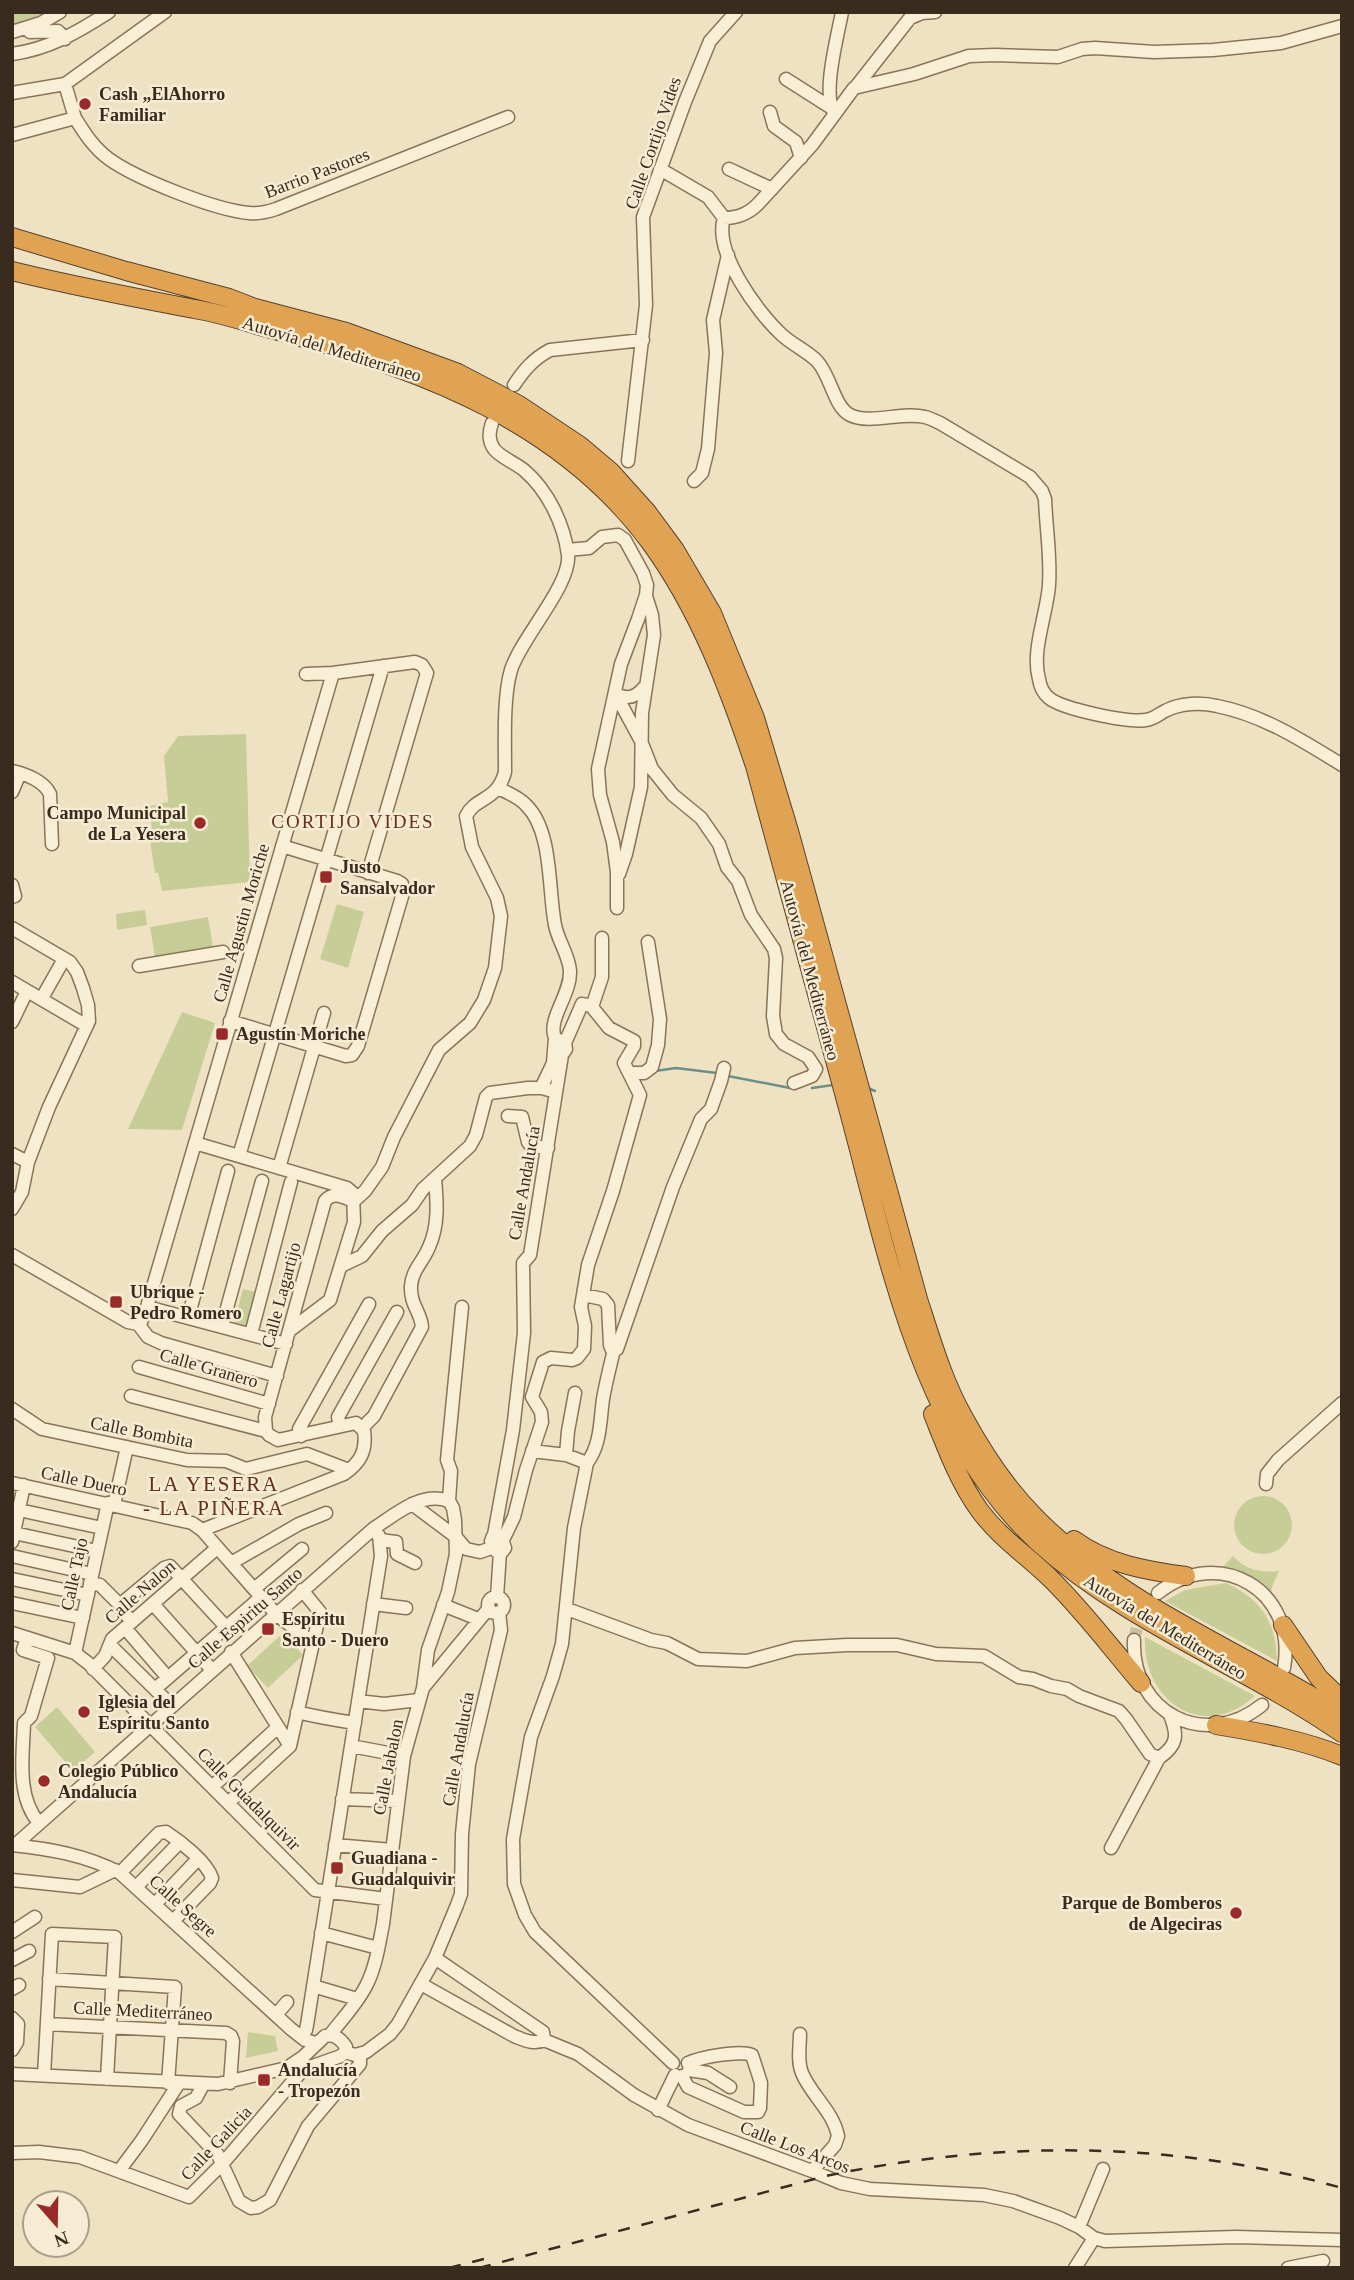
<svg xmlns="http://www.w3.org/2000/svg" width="1354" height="2280" viewBox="0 0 1354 2280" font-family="'Times New Roman',serif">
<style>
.green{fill:#c6cd97}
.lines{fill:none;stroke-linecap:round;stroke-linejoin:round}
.stream{stroke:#6c9087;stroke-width:2.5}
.minor-tunnel{stroke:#cbbda2;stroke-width:12;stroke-dasharray:12 6;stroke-linecap:butt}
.minor-casing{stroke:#89745a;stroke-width:15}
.highway-casing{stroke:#57422e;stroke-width:20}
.minor{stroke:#f9efd6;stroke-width:12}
.highway{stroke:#dfa353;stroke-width:18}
.rail{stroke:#392b1e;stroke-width:2.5;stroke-dasharray:12 12;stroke-linecap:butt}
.poi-dot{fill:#992a29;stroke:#f6ecd3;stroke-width:2.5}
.labels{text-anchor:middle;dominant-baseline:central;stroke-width:5;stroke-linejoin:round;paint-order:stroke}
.poi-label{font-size:18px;font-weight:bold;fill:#392b1e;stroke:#f6ecd3;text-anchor:start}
.street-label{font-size:18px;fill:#392b1e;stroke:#f6ecd3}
.neighbourhood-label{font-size:19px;letter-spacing:2px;fill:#662d1d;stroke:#f6ecd3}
.quarter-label{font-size:21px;letter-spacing:2px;fill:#662d1d;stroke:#f6ecd3}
</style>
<rect width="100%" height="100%" fill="#efe2c3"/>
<path class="green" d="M14,12h34l-35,14z
M246,734l4,148 -88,9 -4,-18h-3l-5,-32 3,-1 -3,-34 18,-4 -4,-46 14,-20z
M337,904l27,8 -16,56 -28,-9z
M145,910l2,15 -30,5 -1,-16z
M208,917l5,30 -58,10 -5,-30z
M182,1012l33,11 -33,107 -54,-1z
M243,1289l13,3 -9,34 -2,1 -11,-3z
M1234 1525a29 29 0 1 1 58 0a29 29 0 1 1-58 0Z
M1233,1556c13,14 27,17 46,15l-7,16 -1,9 -50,-27z
M1226,1583c36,17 50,39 51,78l-112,-60 20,-11z
M283,1633l20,22 -35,33 -21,-22z
M1145,1637l110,59c-52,47 -113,5 -110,-59z
M57,1707l38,45 -22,19 -38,-44z
M248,2032l27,4 3,15 -32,7z"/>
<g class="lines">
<path class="stream" d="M655,1071l21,-3 41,5
M728,1076l62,12
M812,1088l21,-3
M868,1088l7,3"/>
<path class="minor-tunnel" d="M1134,1640l5,-21 6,-10"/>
<g class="minor-casing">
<path id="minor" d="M12,32l29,-9 19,-11
M30,32l28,-1 7,8
M12,54c37,-5 66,-22 97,-42
M786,79l44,28
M855,88l55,-70 12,-5 13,-1
M12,93l53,-9 100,-72
M770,112l4,14 22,16 5,16
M835,114c-14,-18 3,-79 7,-102
M75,118c10,16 19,30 34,41 28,20 106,51 140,54 9,1 18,-1 27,-4l232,-92
M12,135l63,-17 -10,-34
M660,169l48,28 16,21c14,0 24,-4 34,-14l54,-59 42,-57 60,-14 55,-18 26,-1 63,2 24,-8 13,-1 59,4 59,-2 68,-7 61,-17
M729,169l43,20
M724,218c-11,34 34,95 58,117 11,10 25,16 35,26 14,15 17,46 33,54 20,10 53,-4 75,2 5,1 10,4 15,6l90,54 12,14 3,8c1,28 6,58 4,86 -2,29 -18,66 -10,94 1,7 4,14 10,19 13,11 79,25 97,22 8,-1 13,-6 19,-9 15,-8 36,-9 52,-5 46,9 86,35 125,59
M514,385c10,-15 19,-26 36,-35l93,-10
M628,461l18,-156 -3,-88 42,-115 25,-61 26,-29
M694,481l8,-8 6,-24 8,-96 -3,-33 15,-65
M567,550l22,-2 13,-11 16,-2 7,5 18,33 4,12 -1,10 -8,24 -17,45 -23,105 2,26 13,47 4,30v36
M306,674l27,-1 82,-11 7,3 5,8 -59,200
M646,685c-9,12 -18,16 -31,8l26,48 11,28 21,26 28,23 18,26 8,23 11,14 13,34 23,34 2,9 -3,58 3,18 8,10 24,13 8,12 -4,7 -18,7
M12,771c14,3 32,10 38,23l2,50
M12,792l8,-19
M619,874l7,-20 15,-67 1,-74 12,-78 -2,-20 -6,-19
M12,885l3,11 -3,1
M12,928l58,34 7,10 6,16 5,17 1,16 -40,86 -21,55 -6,30 -10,17
M139,966l84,-14
M12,982l75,44
M42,998l22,-39
M230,1021l116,35 6,-1 6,-9 45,-153 -1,-9 -5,-3 -115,-35
M12,1022l15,-31
M565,1043l17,-39 10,2
M630,1073h14l8,-6 6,-22 2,-26 -12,-77
M549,1090l-4,-1 -2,-5 10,-21 2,-25
M508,1116l14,1 6,25 3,4 17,2
M195,1143l152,45 6,5 1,29 -24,78 -41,31
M12,1154l16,8
M239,1156l144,-490
M279,1168l45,-155
M354,1201l11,-10 17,-24 12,-30 45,-87 31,-27 14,-23 11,-32 6,-52 -4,-18 -25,-51 -6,-31c10,-20 31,-14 39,-44 0,-30 -2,-75 6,-102 10,-32 60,-85 57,-115 -4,-31 -20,-64 -43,-84 -9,-8 -24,-13 -31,-22 -6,-9 -5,-17 -2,-26
M12,1255l116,67 10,2
M341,1266l21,-10 20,-25 30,-26 11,-16 12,-11
M583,1295l20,4 5,6 2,40 2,5 5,-1 56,-162 28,-68 10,-10 10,-28 3,-13
M147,1307l139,37
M188,1318l40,-147
M138,1324l3,-2 6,-15 186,-634
M138,1324l10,13 13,6 116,33
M222,1326l40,-145
M251,1334l40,-152
M614,1350c-4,16 -8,32 -11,49 -3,21 -2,46 -16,64l-13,65 -12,116 -9,32 -22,61 -18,102 1,45 11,31 10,17 138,131
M139,1367l130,37
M131,1396l135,35
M12,1409l30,20 145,31 39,1 20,8 61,-15 42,16
M340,1426l-2,-9 59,-105
M362,1428l12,-12 48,-89c-1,-15 -12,-22 -11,-41 1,-16 12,-24 18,-39 10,-22 8,-45 6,-69l35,-32 6,-11 10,-38 4,-4 38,-5h16
M266,1431l-1,-14 60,-216c8,-10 18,-4 29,0
M301,1436l-2,-7 70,-125
M532,1451l34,4 21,8
M566,1455l2,-24 7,-38
M12,1483l180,40 10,7 74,84 37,29
M1266,1484l1,-10 11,-14 64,-57
M412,1504l44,33 10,12 14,3 14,-5
M114,1505l13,-58
M19,1510l83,18
M202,1530l142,-56c16,-11 23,-23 20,-43l-8,-8 -78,17 -9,-5 -3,-4
M14,1533l83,18
M496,1534l5,2 4,12 -3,4 -6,-1 -5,-10 2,-5z
M494,1535l19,-105 11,-97 -1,-70 7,-8 32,-200 4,-6 -1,-6 -10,-5c-8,-19 16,-43 15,-67 -1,-16 -12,-30 -15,-46 -7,-35 -2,-94 -29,-120 -7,-8 -18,-12 -28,-17
M380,1540l16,2 1,12 18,9
M503,1540l11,-23 12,-47 16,-48 -1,-10 -9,-15 11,-35 8,-4 21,2 5,-2 7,-9 1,-23 -4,-19 7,-42 25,-74 27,-96 -16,-32 10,-17v-5l-25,-13 -17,-21 10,-30v-39
M12,1542l12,-57
M12,1556l80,18
M231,1563l68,-39 27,-11
M12,1579l76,16
M90,1583l10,2 21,21
M254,1589l48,-40
M1158,1593c61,-49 140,-2 126,75
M497,1597l3,-45
M488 1605a8 8 0 1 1 16 0a8 8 0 1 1-16 0Z
M12,1603l71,15
M153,1604l59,66
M373,1604l33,4
M443,1605l35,14
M567,1609l84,31 16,3 31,16 49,2 48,-13 52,-3h50l39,9 48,2 35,21 14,2 18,7 16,3 12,7 40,15 7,8 24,35 9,4
M132,1622l-10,-12v-7l42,-35 6,-2 56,61
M125,1628l43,50
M12,1633l63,20 13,10 227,227 71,9
M27,1638l-4,12 25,8 -17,58 -7,7c-1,33 -8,73 15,100
M1134,1640c-3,73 71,111 128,65
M110,1645l62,61
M231,1652l59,94
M75,1653l33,-150
M93,1669l12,-13 7,-17 105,-91
M423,1688l66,-80
M155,1689l106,-92
M358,1701l26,3 35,-4
M297,1712c20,5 38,8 58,11
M351,1746l53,10
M212,1787l66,-60
M342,1799l56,2
M228,1803l62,-57 30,-134 -18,-22
M12,1845c38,4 74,10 108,28l171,156 14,11 11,3
M15,1845l358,-316c23,-15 48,-38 76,-28
M335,1845l57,5
M1111,1848l48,-90c19,-13 19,-23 11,-43
M120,1873l39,-40 7,-1c14,9 41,30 46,46l-2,5 -36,37
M12,1880l68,7 35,-17
M136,1887l44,-45
M155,1904l43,-45
M12,1932l23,-15
M321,1933l57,15
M435,1958l108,74 1,8
M12,1960l17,-9
M49,1979l126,8 -7,96
M421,1984l93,52c10,4 20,9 30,4l34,14 56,41 54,30 124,46 29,12 29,6 114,6 29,6 47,17 19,9 15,11 11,3 131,-4 106,3
M313,1986l44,13
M12,1989l7,-4
M276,2015l11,-13
M12,2018l6,6 -1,18 -5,8
M47,2024l179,9 5,3 2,5 -3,42
M800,2034c0,12 -3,27 2,39 9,22 31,38 36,63l-3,9 -23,26
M330,2035c12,-16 28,-32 37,-51 9,-18 12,-40 16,-60l21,-168 19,-68 5,-38 20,-58 8,-38 -1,-34 -2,-12 -4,-7 2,-30 -4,-11 15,-153
M301,2037l5,-7 1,-5 74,-469 -2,-20 -6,-7
M345,2052l10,3 11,-3 24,-18 8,-10 37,-66 22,-53 4,-11 1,-60 7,-70 32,-134 -2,-18
M303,2062l2,4 5,1 31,-11 4,-4
M291,2065l12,-8 22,-21c10,-2 16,3 21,11l-1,5
M689,2070l19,3 22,14
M12,2074l206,10 86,-20
M44,2075l8,-141 63,3 -8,142
M682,2076l6,11 56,25h14l2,-4 1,-25 -9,-28c-13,-5 -51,2 -64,8
M203,2085l-7,13 -15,8 -2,8 39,41 21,46 12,7 7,-1 12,-7 38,-74 52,-62v-9
M658,2110l17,-35
M12,2153l27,-1 41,5 109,40 34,-34 83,-97
M119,2171l23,-31 37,-57
M1079,2227l24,-58
M1075,2268l19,-30
M1288,2268l35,-7"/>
</g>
<g class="highway-casing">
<path id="highway" d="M12,237l114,34 103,27 26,10 91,24 112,41 61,32 60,40 32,27 36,40 28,38 37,63 43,105 34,113 129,468c13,40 25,82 46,119 19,35 42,70 71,99 86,88 204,133 307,197
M12,271c60,15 121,26 182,38 31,5 61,16 92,24 138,37 276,90 364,209 49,67 79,146 105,224 31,114 62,228 93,342 40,147 72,326 190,434 89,81 205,123 304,191
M933,1414c13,33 26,68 47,97 21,28 49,46 73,70 32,32 59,68 88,102
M1074,1540c32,24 74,31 112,36
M1283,1625l36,53 23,22
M1216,1725c42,7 87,15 126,31"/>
</g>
<use href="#minor" class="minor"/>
<use href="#highway" class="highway"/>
<path class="rail" d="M449,2268l39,-10
M479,2268l347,-92c170,-36 348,-36 516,12"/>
</g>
<g class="poi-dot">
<circle cx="85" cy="104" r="7"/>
<circle cx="200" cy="823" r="7"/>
<rect x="319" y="870" width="14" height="14" rx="3.5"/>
<rect x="215" y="1027" width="14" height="14" rx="3.5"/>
<rect x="109" y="1295" width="14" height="14" rx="3.5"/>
<rect x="261" y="1622" width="14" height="14" rx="3.5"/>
<circle cx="84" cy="1712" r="7"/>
<circle cx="44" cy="1781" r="7"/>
<rect x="330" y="1861" width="14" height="14" rx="3.5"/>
<circle cx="1236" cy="1913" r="7"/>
<rect x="257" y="2073" width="14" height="14" rx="3.5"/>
</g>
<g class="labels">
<g class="poi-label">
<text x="99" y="94">Cash „ElAhorro<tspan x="99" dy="21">Familiar</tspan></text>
<text x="186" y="813" text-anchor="end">Campo Municipal<tspan x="186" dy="21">de La Yesera</tspan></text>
<text x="340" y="867">Justo<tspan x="340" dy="21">Sansalvador</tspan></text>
<text x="236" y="1034">Agustín Moriche</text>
<text x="130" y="1292">Ubrique -<tspan x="130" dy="21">Pedro Romero</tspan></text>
<text x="282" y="1619">Espíritu<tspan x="282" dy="21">Santo - Duero</tspan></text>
<text x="98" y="1702">Iglesia del<tspan x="98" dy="21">Espíritu Santo</tspan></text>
<text x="58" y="1771">Colegio Público<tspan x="58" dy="21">Andalucía</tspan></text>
<text x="351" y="1858">Guadiana -<tspan x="351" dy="21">Guadalquivir</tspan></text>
<text x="1222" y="1903" text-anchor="end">Parque de Bomberos<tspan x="1222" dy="21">de Algeciras</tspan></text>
<text x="278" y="2070">Andalucía<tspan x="278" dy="21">- Tropezón</tspan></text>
</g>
<g class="street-label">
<text transform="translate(653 143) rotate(-71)">Calle Cortijo Vides</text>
<text transform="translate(317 173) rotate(-21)">Barrio Pastores</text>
<text transform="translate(332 349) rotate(17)">Autovía del Mediterráneo</text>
<text transform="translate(241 923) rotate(-74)">Calle Agustin Moriche</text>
<text transform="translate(810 970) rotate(75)">Autovía del Mediterráneo</text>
<text transform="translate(524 1183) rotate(-80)">Calle Andalucía</text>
<text transform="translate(281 1295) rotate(-75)">Calle Lagartijo</text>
<text transform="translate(209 1368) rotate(16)">Calle Granero</text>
<text transform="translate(142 1432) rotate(11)">Calle Bombita</text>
<text transform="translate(84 1481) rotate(12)">Calle Duero</text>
<text transform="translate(74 1574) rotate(-78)">Calle Tajo</text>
<text transform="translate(140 1592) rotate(-41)">Calle Nalon</text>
<text transform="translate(245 1618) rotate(-41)">Calle Espiritu Santo</text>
<text transform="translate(1165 1627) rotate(31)">Autovía del Mediterráneo</text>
<text transform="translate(458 1749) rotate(-80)">Calle Andalucía</text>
<text transform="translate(388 1767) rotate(-79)">Calle Jabalon</text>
<text transform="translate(249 1799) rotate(45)">Calle Guadalquivir</text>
<text transform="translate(183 1906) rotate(42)">Calle Segre</text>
<text transform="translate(143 2011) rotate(3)">Calle Mediterráneo</text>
<text transform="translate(216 2143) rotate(-47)">Calle Galicia</text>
<text transform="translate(795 2147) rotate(21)">Calle Los Arcos</text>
</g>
<g class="neighbourhood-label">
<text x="353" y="821">CORTIJO VIDES</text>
</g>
<g class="quarter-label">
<text x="214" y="1484">LA YESERA<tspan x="214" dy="24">- LA PIÑERA</tspan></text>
</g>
</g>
<rect width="1354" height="2280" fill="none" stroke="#392b1e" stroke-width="28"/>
<g transform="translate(56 2224) rotate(160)"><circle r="33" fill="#f6ecd3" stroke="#aa9f8b" stroke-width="2"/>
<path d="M0-5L12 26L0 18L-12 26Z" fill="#992a29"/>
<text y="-10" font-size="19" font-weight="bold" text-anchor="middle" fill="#392b1e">N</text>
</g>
</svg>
